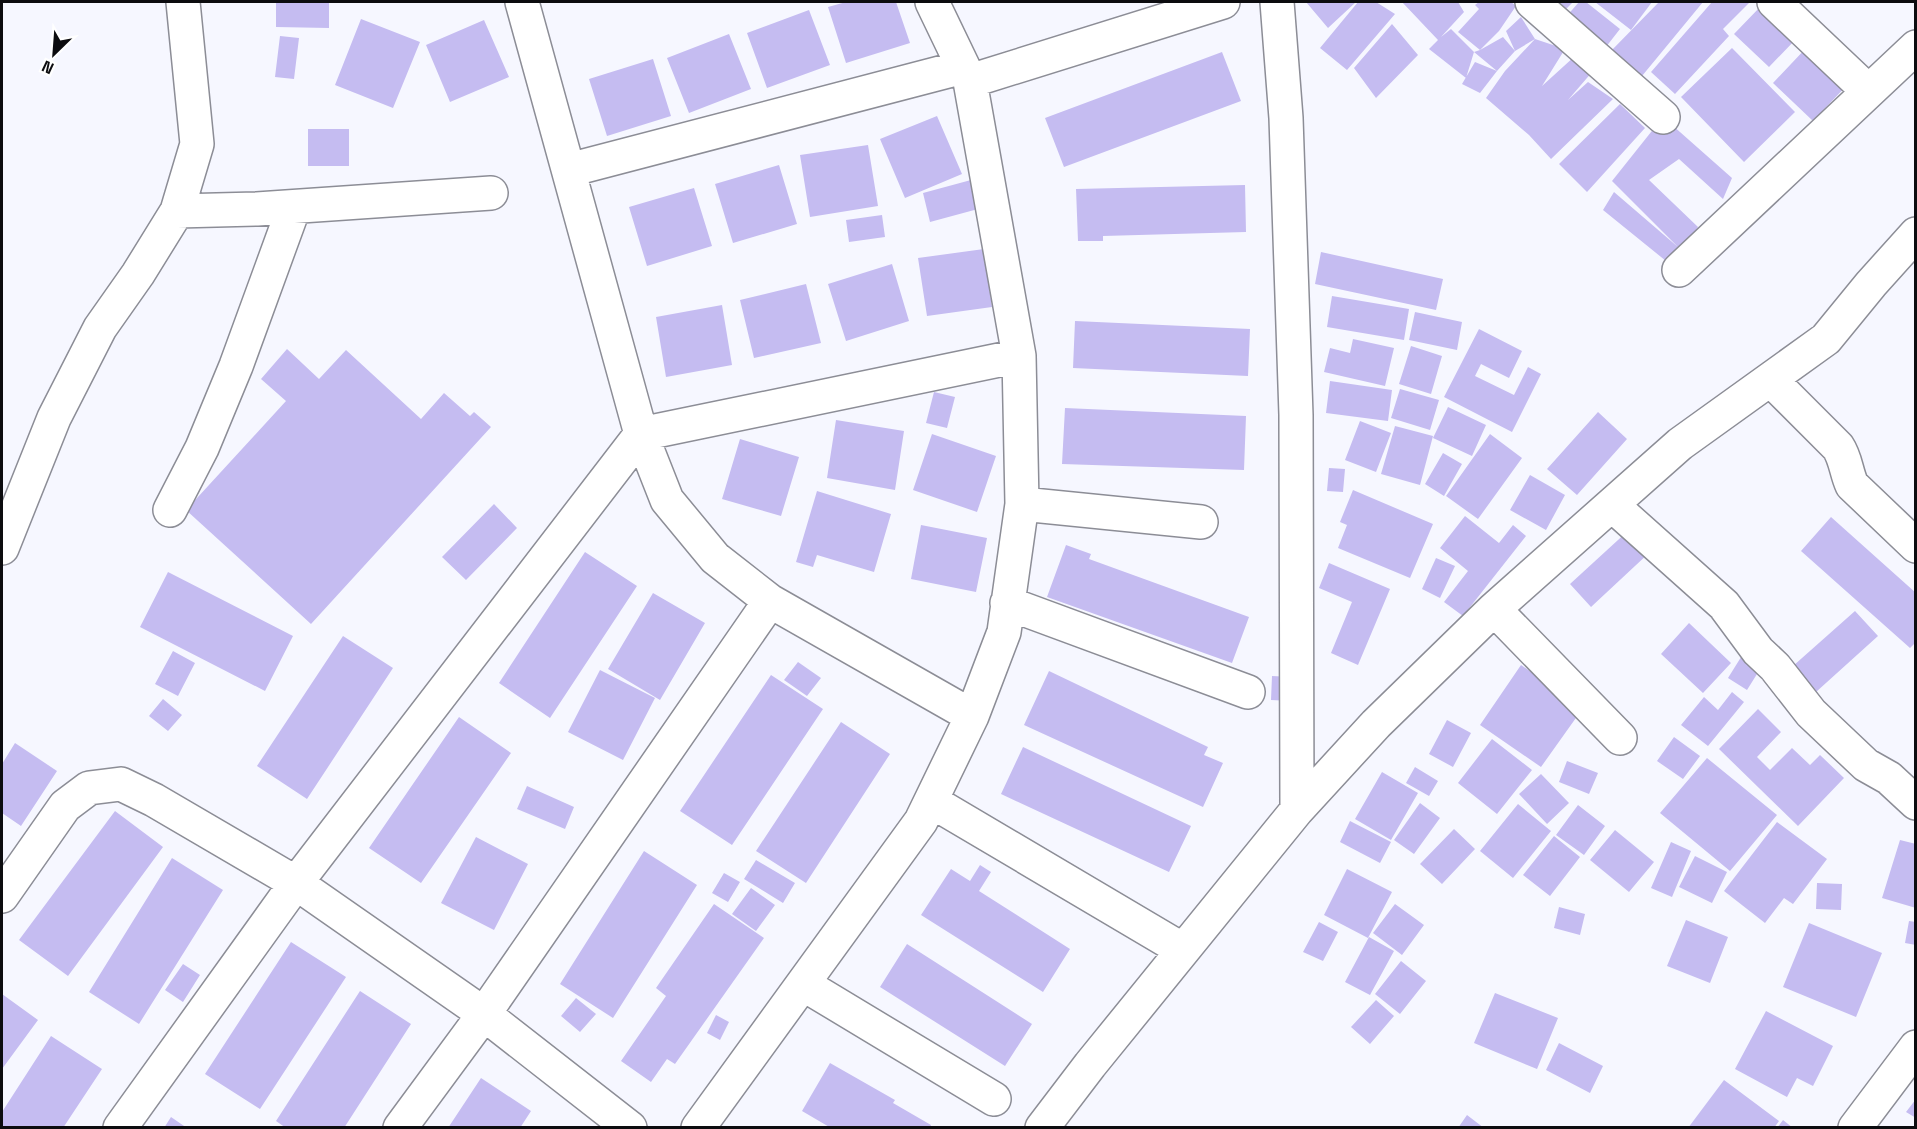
<svg xmlns="http://www.w3.org/2000/svg" width="1917" height="1129" viewBox="0 0 1917 1129" font-family="'Space Grotesk',sans-serif">
<style>
.building{fill:#c5bcf1}
.lines{fill:none;stroke-linecap:round;stroke-linejoin:round}
.minor-casing{stroke:#8c8d96;stroke-width:36}
.minor{stroke:#fff;stroke-width:33}
</style>
<rect width="100%" height="100%" fill="#f6f7ff"/>
<path class="building" d="M276,2h53v26l-53,-1z
M846,2h50l14,41 -64,20 -18,-56z
M1306,2h50l-28,26z
M1358,2h18l19,12 -48,56 -27,-22z
M1402,2h56l6,10 -23,25 10,-8 23,23 -8,26 -37,-29 9,-9z
M1479,2h32l5,4 -17,25 -19,19 23,-13 12,14 -18,20 -23,-19 6,-2 -22,-18 21,-23 -4,-4z
M1554,2h19l-11,11z
M1579,2h7l34,27 -18,23 -37,-34z
M1595,2h57l-21,28z
M1659,2h44l-61,74 -32,-24z
M1712,2h38l-27,27 6,7 -54,58 -24,-22z
M1761,6l36,32 -28,29 -35,-33z
M809,10l21,55 -63,23 -20,-55z
M1521,17l14,22 -20,12 -9,-20z
M361,19l59,23 -27,66 -58,-23z
M484,20l25,57 -59,25 -24,-57z
M1392,24l26,31 -42,43 -22,-30z
M729,34l22,55 -62,24 -22,-55z
M280,36l19,2 -5,41 -19,-2z
M1535,39l30,10 -23,37 33,-30 18,15 -25,29 20,-18 25,17 -62,60 -22,-24 -43,-37 19,-27z
M1808,46l40,38 -35,37 -40,-38z
M1732,48l63,64 -51,50 -63,-65z
M1222,52l19,49 -177,66 -19,-49z
M653,59l18,57 -64,20 -18,-57z
M1475,62l22,9 -17,22 -18,-9z
M1620,104l25,24 -58,64 -28,-28z
M937,116l25,58 -57,24 -25,-59z
M1663,117l69,61 -9,21 -44,-40 -30,21 49,47 -16,24 -16,10 -63,-51 11,-18 64,55 -66,-66z
M308,129h41v37h-41z
M868,145l10,61 -68,11 -10,-62z
M779,165l18,59 -64,19 -18,-59z
M971,180l7,29 -48,13 -7,-29z
M1245,185l1,47 -143,4v5h-25l-2,-52z
M694,188l18,58 -65,20 -18,-59z
M882,215l3,22 -36,5 -3,-22z
M984,249l8,58 -65,9 -9,-58z
M1321,252l122,27 -7,31 -121,-26z
M892,264l17,57 -63,20 -18,-57z
M806,284l15,59 -67,15 -14,-58z
M1332,296l77,13 -5,31 -77,-13z
M722,305l10,60 -66,12 -10,-60z
M1415,312l47,10 -5,28 -48,-10z
M1075,321l175,8 -2,47 -175,-8z
M1479,329l43,22 -13,27 -28,-14 -6,12 39,19 14,-28 13,7 -29,58 -68,-35z
M1353,339l41,9 -9,38 -61,-14 6,-24 20,5z
M1411,346l31,10 -11,38 -32,-10z
M287,349l32,30 27,-29 75,69 23,-26 26,23 4,-4 17,15 -180,197 -125,-114 100,-109 -25,-22z
M1330,381l62,9 -4,31 -62,-8z
M1400,389l39,11 -9,30 -39,-12z
M934,392l21,5 -8,31 -21,-5z
M1448,407l38,18 -14,31 -39,-18z
M1065,408l181,8 -2,54 -182,-6z
M1598,412l29,27 -50,56 -30,-26z
M836,420l68,11 -9,59 -68,-12z
M1360,421l31,12 -15,39 -31,-12z
M1395,426l38,10 -13,49 -39,-11z
M932,434l64,22 -19,56 -64,-22z
M1490,434l32,24 -44,61 -32,-23z
M740,439l59,18 -18,59 -59,-17z
M1443,453l19,11 -18,32 -19,-12z
M1329,468l16,1 -2,23 -16,-1z
M1530,475l35,20 -19,35 -36,-20z
M1353,490l80,34 -23,54 -72,-30 9,-23 -7,-3z
M817,491l74,23 -17,58 -57,-17 -4,12 -17,-5z
M494,504l23,24 -51,52 -24,-23z
M1465,516l34,27 14,-18 13,11 -63,80 -19,-14 24,-31 -28,-23z
M1831,517l85,76v49l-6,6 -109,-97z
M921,525l66,13 -11,54 -65,-13z
M1630,529l20,23 -59,55 -21,-23z
M1066,545l25,9 -2,5 160,58 -17,46 -185,-66z
M585,552l52,34 -87,132 -51,-35z
M1436,558l19,8 -15,32 -18,-9z
M1329,563l61,26 -32,76 -27,-12 21,-51 -33,-14z
M168,572l125,64 -28,55 -125,-64z
M653,593l52,30 -45,77 -52,-31z
M1855,611l23,25 -62,56 -23,-26z
M1689,623l42,40 -28,30 -42,-39z
M343,636l50,32 -86,131 -50,-33z
M173,651l22,12 -17,33 -23,-12z
M1743,654l19,12 -15,24 -19,-12z
M798,662l23,16 -14,18 -23,-16z
M1521,665l62,43 -42,59 -61,-42z
M600,670l55,28 -32,62 -55,-28z
M1049,671l159,76 -4,8 19,8 -20,44 -179,-82z
M771,675l52,34 -91,136 -52,-34z
M1272,676l20,1 -1,24 -20,-1z
M1732,692l12,10 -36,44 -27,-21 23,-28 14,13z
M163,699l19,16 -14,16 -19,-15z
M1758,709l23,23 -24,25 13,13 22,-22 18,17 10,-10 24,23 -46,48 -79,-77z
M459,717l52,36 -90,130 -52,-35z
M1447,720l24,13 -18,34 -24,-13z
M841,722l49,32 -84,129 -50,-32z
M1674,737l26,19 -17,23 -26,-18z
M1492,739l40,31 -35,44 -39,-31z
M15,743l42,28 -36,55 -19,-13v-49z
M1023,747l168,79 -22,46 -168,-78z
M1707,758l70,57 -47,56 -70,-58z
M1567,761l31,12 -9,21 -30,-12z
M1415,767l23,14 -9,15 -23,-13z
M1382,772l36,21 -27,47 -36,-21z
M1541,774l28,29 -22,21 -28,-30z
M527,786l47,21 -9,22 -48,-20z
M1420,803l20,15 -26,36 -20,-14z
M1518,804l33,27 -38,47 -33,-27z
M1578,805l27,21 -21,29 -28,-20z
M115,811l48,36 -95,129 -49,-36z
M1350,821l41,21 -11,21 -40,-21z
M1777,822l50,37 -34,45 -9,-6 -19,25 -41,-32z
M1454,829l21,20 -33,35 -22,-20z
M1615,830l39,32 -25,30 -39,-32z
M1554,836l26,21 -30,39 -27,-21z
M476,837l52,27 -34,66 -53,-27z
M1900,840l16,4v64l-34,-10z
M1671,842l20,9 -19,46 -21,-9z
M644,851l53,34 -84,133 -53,-34z
M1695,856l32,16 -15,31 -33,-16z
M172,858l51,32 -84,134 -50,-32z
M756,860l39,23 -12,20 -39,-24z
M980,865l11,7 -12,19 91,58 -27,43 -122,-77 30,-46 19,12z
M1347,869l45,23 -24,46 -44,-23z
M724,873l16,9 -12,20 -16,-9z
M1817,883l25,1 -1,26 -25,-1z
M751,888l24,17 -19,26 -24,-17z
M714,904l50,34 -89,126 -8,-5 -16,23 -30,-21 45,-65 -10,-8z
M1395,904l29,21 -22,30 -29,-22z
M1559,907l26,7 -5,21 -26,-7z
M1686,920l42,17 -18,46 -43,-17z
M1909,921l7,1v23l-11,-2z
M1319,922l19,10 -15,29 -20,-9z
M1809,923l73,30 -26,64 -73,-30z
M1369,937l25,14 -24,44 -25,-13z
M291,942l55,35 -86,132 -55,-35z
M907,944l125,80 -27,42 -125,-79z
M1401,961l25,20 -26,33 -25,-20z
M183,964l17,11 -17,27 -18,-12z
M360,991l51,33 -67,104h-58l-10,-7z
M1495,993l63,25 -21,51 -63,-26z
M2,994l36,26 -36,49z
M576,998l20,16 -16,18 -19,-16z
M1376,1000l18,16 -24,28 -19,-17z
M1766,1011l67,35 -20,40 -16,-8 -10,19 -52,-28z
M716,1015l13,7 -9,18 -13,-7z
M51,1036l51,33 -39,59h-61v-16z
M1559,1043l44,23 -13,27 -44,-23z
M830,1063l65,37 -2,3 38,22 -1,3h-99l-29,-17z
M481,1078l50,33 -11,17h-72z
M1724,1080l55,41 -5,7h-86z
M1916,1099v19l-10,-6z
M1467,1115l17,13h-26z
M171,1117l16,11h-23z
M1783,1120l10,8h-16z"/>
<g class="lines">
<g class="minor-casing">
<path id="minor" d="M522,2l119,432 26,66 48,58 55,43 202,115
M1277,2l9,116 10,297 1,395
M1532,2l131,115
M1774,2l94,89
M970,81l253,-79
M569,170l394,-103
M177,211l80,-2 234,-16
M1679,270l237,-223
M1771,380l67,67c8,12 8,25 14,38l64,61
M1022,504l179,18
M1612,505l112,100 34,46 17,16 36,46 55,52 23,13 27,25
M170,510l32,-62 34,-82 58,-159
M2,548l52,-130 46,-90 38,-54 39,-63 20,-67 -14,-142
M1007,603l241,89
M1494,609l126,129
M931,801l252,149
M2,896l63,-90 24,-18 32,-4 33,16 142,83 188,131 146,114
M803,984l191,115
M120,1128l176,-245 345,-449 378,-78
M400,1128l84,-114 286,-413
M698,1128l223,-307 51,-105 32,-84 18,-128 -3,-148 -49,-275 -38,-79
M1042,1128l48,-63 207,-255 79,-86 118,-115 186,-165 146,-105 45,-55 45,-50
M1855,1128l61,-81"/>
</g>
<use href="#minor" class="minor"/>
</g>
<rect width="1917" height="1129" fill="none" stroke="#0c0c0f" stroke-width="6"/>
<g transform="translate(54 54) rotate(205)" stroke="#ffffff" stroke-width="4.5" paint-order="stroke">
<path d="M0-4.5L10 22L0 15L-10 22Z" fill="#0c0c0f"/>
<text y="-9" font-size="16" font-weight="bold" text-anchor="middle" fill="#0c0c0f">N</text>
</g>
</svg>
